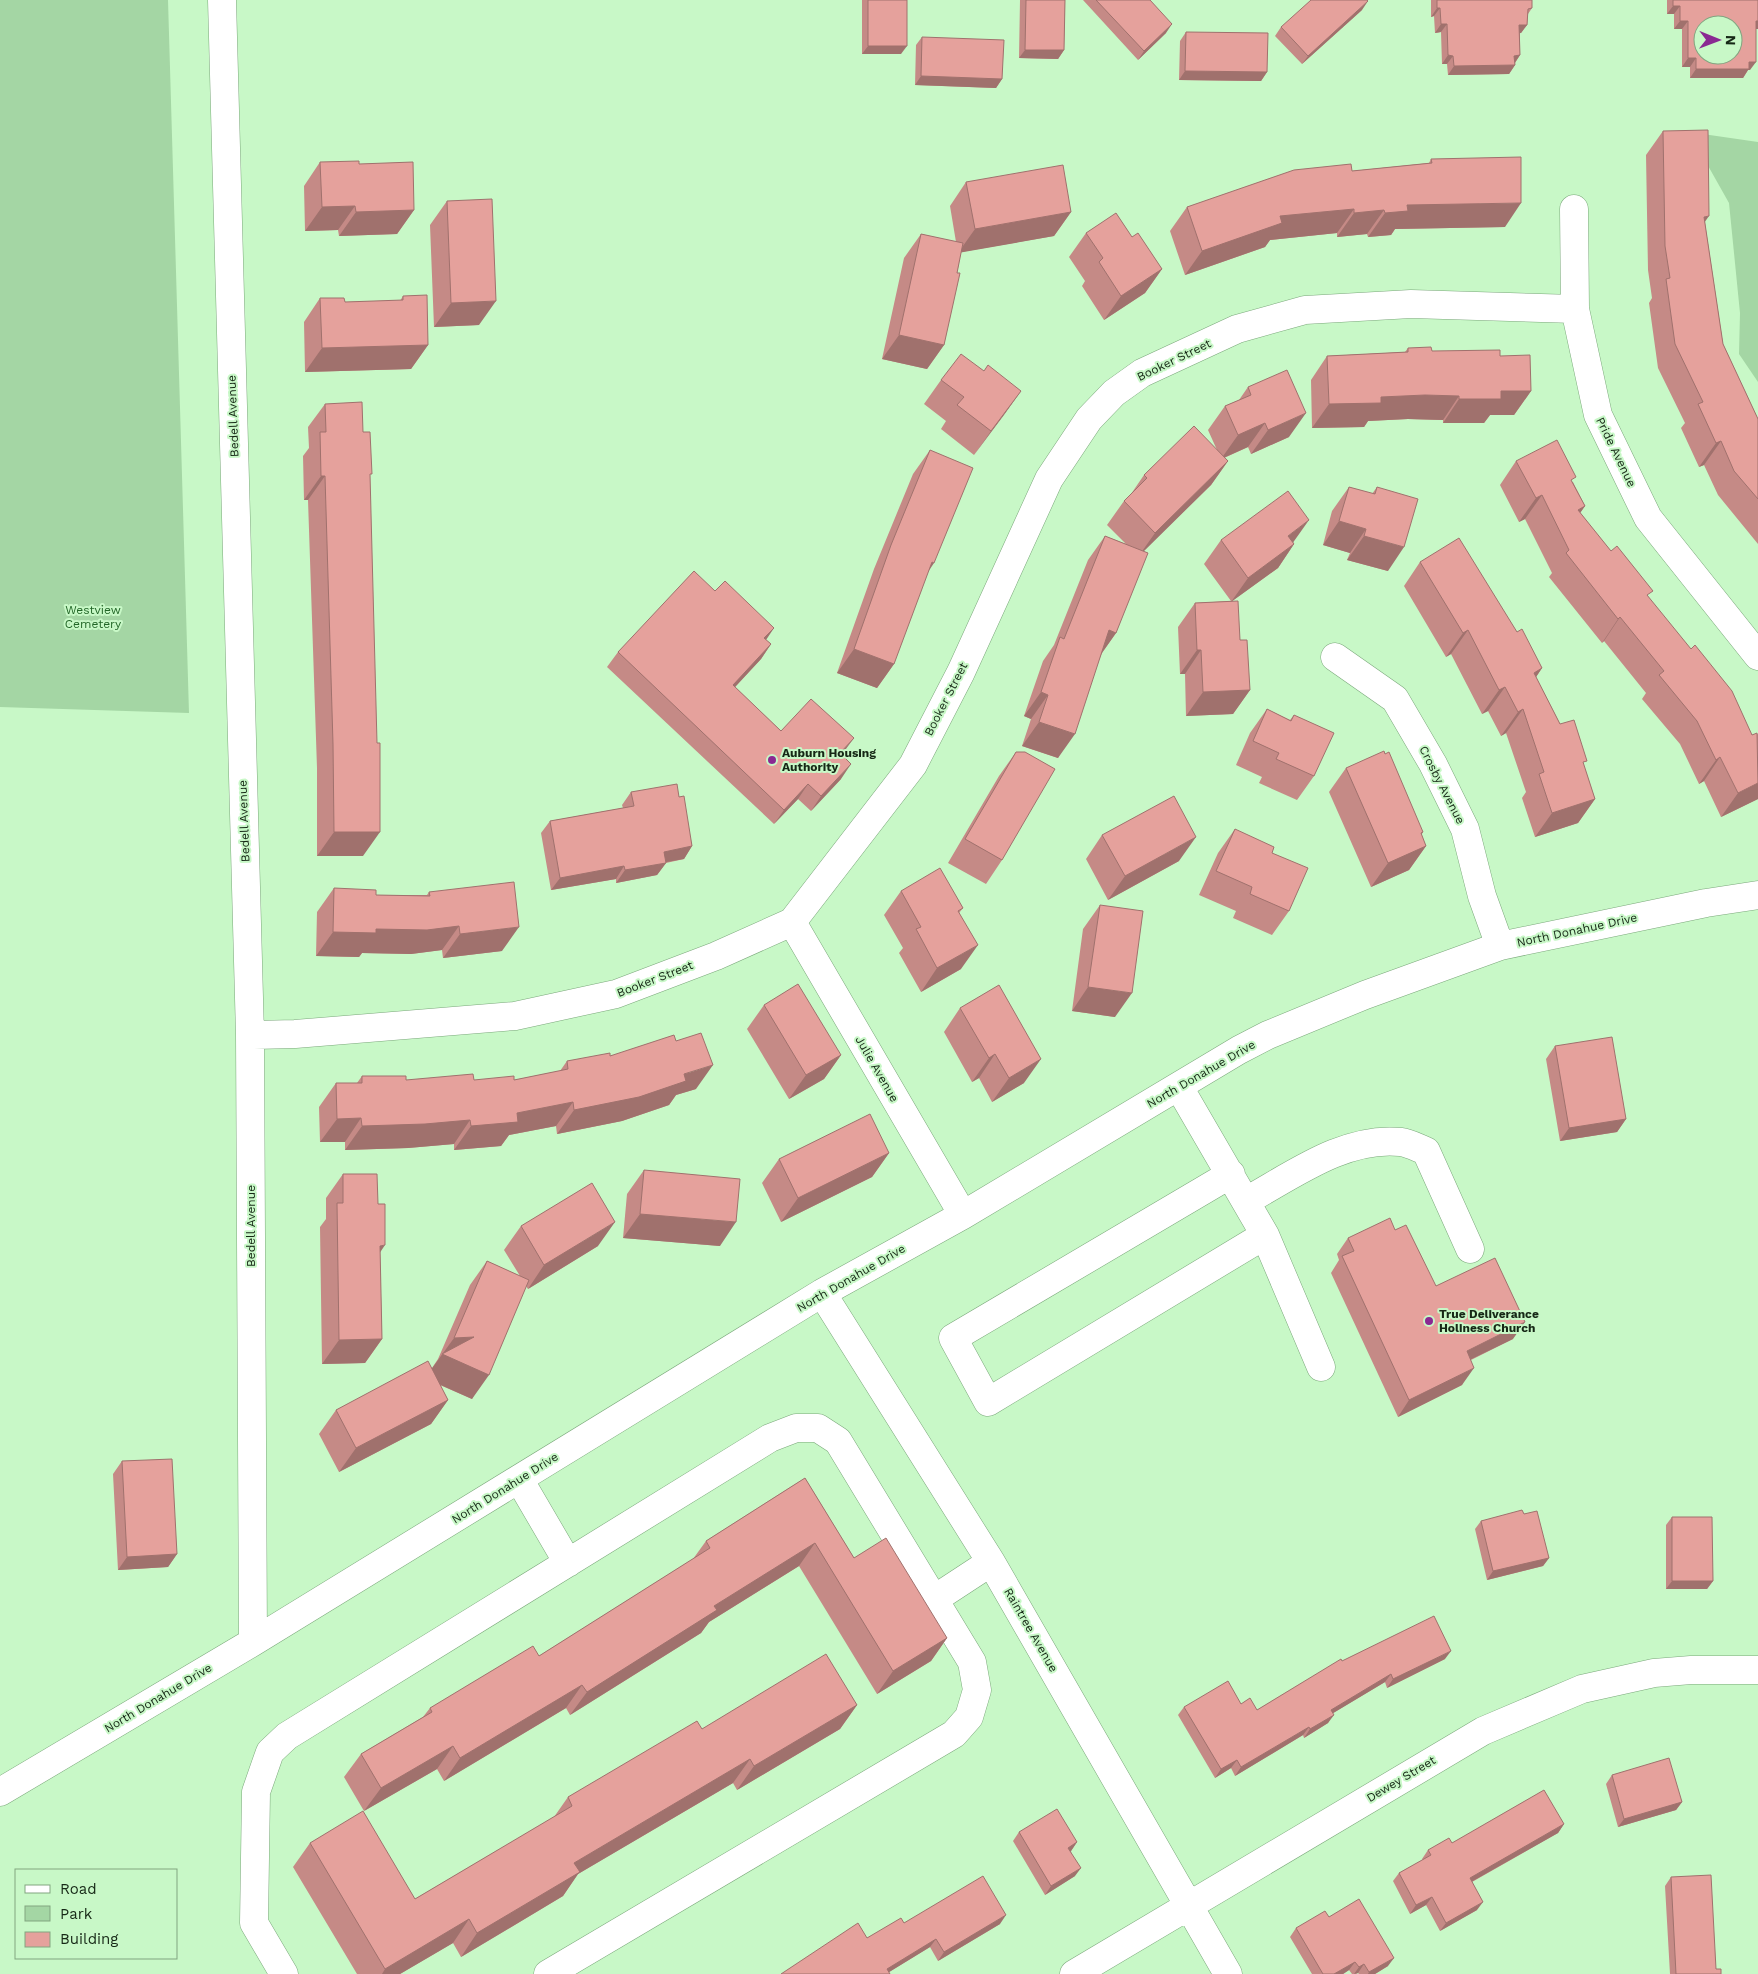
<svg xmlns="http://www.w3.org/2000/svg" width="1758" height="1974" viewBox="0 0 1758 1974" font-family="'Work Sans',sans-serif">
<style>
.green{fill:#a4d6a4}
.lines{fill:none;stroke-linecap:round;stroke-linejoin:round}
.minor-casing{stroke:#7ba87b;stroke-width:29}
.minor{stroke:#fff;stroke-width:28}
.wall{fill:#c58a86}
.shaded-wall{fill:#a0716d}
.building{fill:#e5a19c;stroke:#a0716d;fill-rule:evenodd}
.poi-dot{fill:#8a2992;stroke:#c8f8c7;stroke-width:2}
.labels{text-anchor:middle;dominant-baseline:central;stroke-width:4;stroke-linejoin:round;paint-order:stroke}
.street-label{font-size:12px;fill:#162816;stroke:#c8f8c7}
.park-label{font-size:12px;fill:#226627;stroke:#c8f8c7}
.poi-label{font-size:12px;font-weight:bold;fill:#162816;stroke:#c8f8c7;text-anchor:start}
</style>
<rect width="100%" height="100%" fill="#c8f8c7"/>
<path class="green" d="M0,0h168l21,713 -189,-6z
M1689,132l69,10v240l-19,-28 1,-41 -11,-110z"/>
<g class="lines">
<g class="minor-casing">
<path id="minor" d="M222,0l28,1035 3,607
M1574,209l1,100 23,106 50,103 110,138
M1335,657l60,42 38,65 32,65 17,67 18,50
M792,922l171,293
M250,1035l45,-1 220,-18 101,-22 100,-38 76,-34 121,-157 48,-93 88,-193 40,-60 25,-26 28,-20 95,-44 68,-19 106,-6 164,5
M1179,1087l86,148 56,132
M1231,1174l-278,164 35,64 277,-167
M1246,1201c47,-26 99,-65 155,-59 8,1 17,6 25,9l44,98
M822,1293l169,269 237,412
M519,1479l49,84
M933,1600l58,-38
M0,1792l253,-150 569,-349 141,-78 276,-165 29,-15 97,-40 135,-49 206,-43 52,-8
M284,1974l-30,-51 2,-131 14,-40 17,-16 483,-298 26,-10h22l20,13 134,221 5,28 -8,27 -15,17 -406,240
M1074,1974l409,-243 99,-42 72,-16 37,-3h67"/>
</g>
<use href="#minor" class="minor"/>
</g>
<path class="wall" d="M862,0h45l-6,54h-39z
M1020,0h45l-1,50 -6,9 -39,-1z
M1083,0h67l16,33 -28,27z
M1431,0h101v8l-4,6 -1,11 -6,8h-1v22l-5,8v2l-6,9 -61,1 -1,-11h-5l-1,-32 -6,1 -1,-17 -3,1z
M1667,0h91v29h-2l-6,41h-2l-5,8h-53v-11h-8v-38h-8v-15h-7z
M1362,10l-60,54 -27,-28 6,-9z
M1186,32l81,40 -6,9 -82,-1 1,-39z
M922,37l80,42 -6,9 -81,-3 1,-40z
M1663,131l42,92 18,121 35,75v125l-40,-49 -14,-30 -5,2 -18,-39 4,-5 -27,-55 -9,-65 3,-5 -4,-28 -2,-115z
M1431,159l74,68 -110,2 -4,6 -23,2 -1,-3 -30,3v-4l-67,7 -5,7 -80,28 -15,-44 17,-24 165,-36 77,-8z
M320,162l39,2 55,46 -17,24 -58,2 -1,-6 -33,1 -1,-45z
M966,182l105,30 -17,24 -93,16 -17,93 -17,24 -45,-10 22,-101 17,-24 35,8 -6,-36z
M447,201l32,124 -45,2 -4,-102z
M1086,233l46,4 30,32 -17,24 -41,27 -22,-34 3,-5 -16,-24z
M403,296l25,49 -17,24 -106,3 -1,-50 16,-24 25,4 55,-1z
M1408,348l24,3 68,5 31,35 -17,24h-24l-6,8h-41v-3l-35,-1 -40,2 -4,6 -52,1 -1,-48 16,-24 78,-4z
M984,371l37,20 -47,64 -33,-26 5,-8 -22,-17 17,-24z
M1248,387l41,50 -38,17 -3,-7 -24,11 4,3 -17,24 -68,66 -27,82 -14,20 -44,105 -36,-12 9,-27 -7,-3 19,-55 11,-16 34,-85 17,-24 21,8 -19,-19 17,-24 7,-7 13,-19 73,-25 -9,-20 17,-24 14,-6z
M325,404l38,28 7,45 -7,379h-46v-88l-9,-268h-4l-1,-44 6,-8 -1,-21z
M930,450l-36,214 -17,24 -40,-15 37,-104 39,-95z
M1516,461l57,21 12,24 -5,7 68,84 104,138 6,-1v65l-37,18 -17,-36 -5,3 -19,-40 -38,-45 4,-6 -42,-52 -2,2 -53,-66 3,-4 -27,-54 -6,3 -19,-37z
M1349,487l23,7 5,-7 11,84 -41,-11 3,-7 -27,-8 9,-34z
M1221,540l72,2 1,2 -16,24 -46,33 18,89 -17,24 -47,2 -1,-42h-5l-2,-47 17,-24 36,-2 -27,-37z
M1420,562l97,70 25,36 -6,9 24,47 24,42 11,33 -17,24 -43,14 -13,-39 4,-6 -20,-59 -5,3 -13,-25 -6,3 -31,-60 -5,3 -42,-71z
M766,640l5,4 -10,15 -26,28 46,44 62,22 -1,2 -1,24 -30,32 -13,-12 -24,25 -167,-157 11,-15z
M1267,709l23,11 4,-5 20,61 -17,24 -38,-17 3,-6 -26,-12 14,-32z
M1016,752l-14,108 -16,24 -38,-21 51,-87z
M1346,768l77,64 -2,3 5,11 -17,24 -38,17 -42,-95z
M631,792l48,5 13,49 -8,13 -18,4 -9,12 -41,8v-4l-65,11 -10,-57 9,-12 73,-13 -1,-3z
M1235,829l54,82 -17,24 -39,-17 3,-7 -37,-16 19,-42z
M1102,835l77,26 -71,39 -22,-41z
M334,888l42,7h51l2,-3 73,59 -59,7 -1,-8 -31,4 -49,-1 -3,4 -43,-1 1,-44z
M901,891l62,17 -4,5 2,56 -40,23 -22,-39 4,-5 -19,-33z
M1100,905l15,112 -43,-6 11,-82z
M764,1005l77,50 -17,24 -35,20 -42,-70z
M960,1008l64,75 -32,19 -13,-24 -7,4 -28,-50z
M676,1041l20,48 -20,6 -7,10 -47,16 -65,13 -1,-8 -47,9 -8,11 -47,4v-6l-46,4 -63,2v-8h-25l-1,-35 17,-24h21l5,-7 44,4h108l46,-9 7,-10 43,-5z
M1555,1046l71,73 -9,13 -57,9 -14,-82z
M889,1153l-17,24 -91,45 -19,-39 17,-24z
M644,1170l76,76 -97,-8 4,-44z
M343,1174l35,30 2,49 2,86 -17,24 -43,1 -2,-137 6,-8v-21z
M521,1226l77,20 -70,43 -2,-3 -54,113 -32,-14 8,15 -17,24 -92,48 -20,-38 17,-24 96,-42 6,-9 32,-74 17,-24 33,15 -16,-26z
M1395,1230l41,56 77,53 -42,21 -9,25 -64,32 -67,-144 8,-13 -2,-6 11,-16z
M122,1461l55,93 -9,13 -50,3 -5,-96z
M805,1478l49,80 93,80 -16,23 -54,33 -78,-128 -90,56 -8,11 -131,82 -4,-7 -122,73 -7,-12 -73,42 -20,-34 17,-23 62,-37 7,-9 109,-52 154,-97 13,-18z
M1524,1514l25,44 -6,8 -56,14 -12,-51 6,-8z
M1672,1517l41,64 -6,8h-41v-64z
M1445,1659l-58,29 -2,-6 -52,31 -5,10 -24,15 -1,-3 -68,41 -4,-8 -16,10 -37,-63 6,-8 57,-3 16,6 85,-49z
M857,1705l-17,24 -103,61 -4,-7 -155,91 -15,22 -102,61 -8,-14 -53,31h-43l-64,-107 17,-24 105,56 139,-82 14,-20 134,-68z
M1612,1775l70,27 -6,8 -58,17 -12,-43z
M1564,1824l-6,9 -86,49 5,28 -37,21 -14,-26 -16,9 -17,-33 6,-8 24,-13 -1,-1 6,-9 24,-7z
M1019,1832l58,10 -6,9 4,25 -30,19 -32,-54z
M1671,1877l45,92 5,5h-51l-5,-88z
M1329,1917l59,49 -13,8h-16l-1,-1 -2,1h-4l-3,-4 -6,4h-31l-22,-37 6,-9z
M904,1923l96,1 -62,37 -8,-14 -41,25 -22,-34z"/>
<path class="shaded-wall" d="M1368,1l-6,9 -60,54 6,-8z
M1673,6h7l-6,8h-7z
M1437,8h3l-6,8 -3,1z
M1680,21h8l-6,8h-8z
M1756,21h2v8h-8z
M1172,24l-6,9 -28,27 6,-9z
M1441,24h6l-6,8 -6,1z
M1519,25h8l-6,8 -7,1z
M868,46h39l-6,8h-39z
M1025,50h39l-6,9 -39,-1z
M1448,55l5,1 -6,8h-5z
M1520,55l-6,9v-8z
M1688,58h8l-6,9h-8z
M1749,62h7l-6,8h-2l-5,8h-53l6,-9z
M1515,65l-6,9 -61,1 6,-9z
M1185,71l82,1 -6,9 -82,-1z
M921,76l81,3 -6,9 -81,-3z
M1521,203l-16,24 -110,2 -4,6 -23,2 17,-24 22,-8z
M355,206l-17,24 -33,1 17,-24z
M1354,209l-17,24 -67,7 -5,7 -80,28 17,-24 78,-35z
M414,210l-17,24 -58,2 17,-24z
M1384,210l-17,24 -30,3 17,-24z
M1071,212l-17,24 -96,17 17,-24z
M1709,216l-17,24 12,-23z
M1162,269l-17,24 -41,27 17,-24z
M496,301l-17,24 -45,2 17,-24z
M899,335l45,10 -17,24 -45,-10z
M428,345l-17,24 -106,3 17,-24z
M1021,391l-17,24 -30,40 17,-24z
M1501,391h30l-17,24h-24l-6,8h-41l16,-24z
M1425,395l34,1 -16,24 -35,-1 -40,2 -4,6 -52,1 17,-24 52,-7z
M1306,413l-17,24 -38,17 17,-24z
M1265,423l-17,24 -27,12 17,-24z
M1721,441l-17,24 -5,2 17,-24z
M1228,461l-17,24 -73,72 17,-24z
M321,476h4l-17,24h-4z
M1542,495l-17,24 -6,3 17,-24z
M1585,506l-17,24 10,-20z
M1309,520l-17,24 -4,-8z
M1339,521l27,8 -16,24 -27,-8z
M1364,536l40,11 -16,24 -41,-11z
M1294,544l-16,24 -47,34 17,-24z
M932,562l2,1 -16,24z
M1620,617l-16,24 -2,2 16,-24z
M774,628l-10,15v-5z
M1109,630l7,3 -17,24z
M1468,630l-17,24 -5,3 17,-24z
M771,644l-10,15 -38,41 10,-15z
M854,649l40,15 -17,24 -40,-15z
M1197,650h4l-16,24h-5z
M1542,668l-16,24 8,-19z
M1505,687l-17,24 -6,3 17,-24z
M1250,690l-17,24 -47,2 17,-24z
M1041,692l7,3 -17,24 -7,-3z
M1523,709l-17,24 -5,3 17,-24z
M1039,722l36,12 -17,24 -36,-12z
M854,738l-11,15 -13,15 10,-15z
M1720,757l-16,24 -5,3 17,-24z
M851,764l-10,15 -30,32 10,-15z
M1758,783v16l-37,18 17,-24z
M808,784l-10,15 -24,25 10,-14z
M1595,799l-17,24 -43,14 17,-24z
M334,832h46l-17,24h-46z
M1423,832l-15,22 18,-8 -17,24 -38,17 17,-24 33,-30z
M1196,837l-17,24 -71,39 17,-24z
M692,846l-8,13 -29,5 9,-12z
M666,863l-9,12 -41,8 9,-13z
M624,866l-8,13 -65,11 9,-12z
M459,926l-17,24 -31,4 -49,-1 -3,4 -43,-1 17,-24 43,-3z
M519,927l-17,24 -59,7 17,-24z
M978,945l-17,24 -40,23 16,-24z
M1088,987l44,6 -17,24 -43,-6z
M995,1054l-16,24 -7,4 17,-24z
M841,1055l-17,24 -35,20 17,-24z
M1041,1059l-17,24 -32,19 17,-24z
M713,1065l-17,24 -20,6 -7,10 -47,16 -65,13 17,-24z
M573,1102l-17,24 -47,9 -8,11 -47,4 17,-24 46,-13z
M361,1118l-16,24h-25l17,-23z
M1626,1119l-9,13 -57,9 9,-13z
M470,1120l-16,24 -46,4 -63,2 17,-24z
M889,1153l-17,24 -91,45 17,-24z
M640,1214l96,8 -16,24 -97,-8z
M615,1222l-17,24 -70,43 16,-24z
M385,1245l-16,24 11,-23z
M1525,1322l-12,17 -58,28 12,-16z
M474,1337l15,38 -17,24 -47,-21 29,-40z
M382,1339l-17,24 -43,1 17,-24z
M1474,1368l-12,17 -64,32 11,-17z
M448,1400l-17,24 -92,48 17,-24z
M815,1543l-16,23 -90,56 -8,11 -131,82 17,-23 127,-86z
M177,1554l-9,13 -50,3 9,-13z
M1549,1558l-6,8 -56,14 6,-9z
M1672,1581h41l-6,8h-41z
M947,1638l-16,23 -54,33 16,-23z
M1451,1651l-6,8 -58,29 6,-9z
M1391,1674l-6,8 -60,36 6,-8z
M582,1685l-16,23 -122,73 16,-23z
M857,1705l-17,24 -103,61 17,-24z
M1334,1715l-6,8 -24,15 6,-9z
M1309,1727l-6,8 -68,41 6,-9z
M453,1746l-16,23 -73,42 17,-23z
M750,1759l-17,24 -155,91 -15,22 -102,61 16,-24 97,-70z
M1237,1760l-6,8 -16,10 6,-9z
M1682,1802l-6,8 -58,17 6,-8z
M1564,1824l-6,9 -94,53 6,-8z
M1077,1842l-6,9 -9,5 6,-8z
M1081,1868l-6,8 -30,19 6,-9z
M1432,1897l-6,8 -16,9 6,-9z
M1483,1902l-6,8 -37,21 6,-8z
M1006,1915l-6,9 -62,37 6,-9z
M469,1919l-16,24 -53,31h-18l3,-5z
M936,1939l-6,8 -44,27 1,-5z
M1394,1958l-6,8 -13,8h-7l1,-2z
M1355,1962l-6,8 -6,4h-9z
M1364,1964l-6,9 -4,1 5,-7z"/>
<path class="building" d="M868,0h39v46h-39z
M1026,0h39l-1,50h-39z
M1096,0h54l22,24 -28,27z
M1311,0h56l1,1 -60,55 -27,-29z
M1437,0h95v8l-4,1 -1,16h-8l1,30 -6,1 1,9 -61,1 -1,-10 -5,-1 -1,-31h-6l-1,-16h-3z
M1673,0h85v21h-2v41h-7v7h-53v-11h-8v-37h-8v-15h-7zM1703,25h30v30h-30z
M1186,32l82,1 -1,39 -82,-1z
M922,37l82,3 -2,39 -81,-3z
M1708,130l1,86 -5,1 19,127 35,75v80l-24,-28 -13,-30 -5,2 -18,-39 5,-2 -28,-58 -9,-65 4,-1 -5,-32 -2,-115z
M1521,157v46l-114,2 1,6 -23,2 -1,-3 -30,3v-4l-74,7 2,7 -80,28 -15,-44 107,-37 57,-6 1,7 80,-8 -1,-4z
M359,161v3l54,-2 1,48 -58,2 -1,-6 -33,1 -2,-45z
M1063,165l8,47 -96,17 -9,-47z
M492,199l4,102 -45,2 -4,-102z
M1116,213l16,24 6,-4 24,36 -41,27 -22,-34 4,-4 -17,-25z
M921,234l42,9 -6,30h3l-16,72 -45,-10z
M427,295l1,50 -106,3 -2,-50h24l1,4 58,-2v-4z
M1431,347l1,4 68,-1v6l30,-1 1,36h-30v8h-42v-3l-34,-1 -44,2v6l-52,1 -2,-48 81,-4v-4z
M961,354l23,17 4,-6 33,26 -30,40 -34,-26 7,-8 -23,-17z
M1287,370l19,43 -38,17 -3,-7 -27,12 -13,-29 26,-11 -3,-8z
M362,402l1,30h7l2,42h-2l7,269h3v89h-46l-1,-88 -8,-268h-4l-1,-44h6l-1,-28z
M1194,426l34,35 -73,72 -31,-32 23,-23 -3,-3z
M1557,440l19,37 -5,3 14,26 -7,4 33,41 6,-5 36,45 -6,4 44,54 4,-4 37,46 20,44 5,-2 1,50 -20,10 -18,-36 -4,3 -19,-39 -38,-46 5,-4 -44,-54 -2,2 -52,-66 3,-3 -27,-55 -6,3 -20,-37z
M930,450l43,18 -39,95 -2,-1 -38,102 -40,-15 37,-104z
M1349,487l26,7 2,-7 41,12 -14,48 -40,-11 2,-7 -27,-8z
M1288,491l21,29 -21,16 6,8 -46,34 -27,-38z
M1105,536l43,17 -32,80 -7,-3 -34,104 -36,-12 9,-27 -7,-3 19,-55 4,2z
M1459,538l58,94 5,-3 20,39 -8,5 26,51 14,-4 13,41 -4,1 12,37 -43,14 -13,-39 5,-2 -21,-63 -5,3 -13,-25 -6,3 -31,-60 -5,3 -43,-71z
M694,571l21,20 10,-10 49,47 -10,10 7,6 -38,41 48,46 30,-32 43,39 -14,15 11,11 -30,32 -13,-12 -24,26 -166,-158z
M1238,601l2,39h7l3,50 -47,2 -2,-42h-4l-2,-47z
M1267,709l24,12 3,-6 40,18 -20,43 -38,-17 3,-6 -26,-12z
M1384,751l1,3 4,-2 34,80 -2,1 5,13 -38,17 -42,-95z
M1016,752h9l30,17 -53,91 -37,-21z
M677,784l2,13 5,-1 8,50 -28,6 2,11 -41,7 -1,-4 -64,12 -10,-57 84,-15 -3,-14z
M1174,796l22,41 -71,39 -23,-41z
M1235,829l39,18 -2,6 36,15 -19,43 -39,-17 2,-7 -36,-16z
M940,868l23,40 -5,3 20,34 -41,23 -21,-39 5,-2 -20,-36z
M514,882l5,45 -59,7 -1,-8 -32,4 -51,-1v4l-43,-1 1,-44 42,2v5l54,1 -1,-4z
M1100,905l43,6 -11,82 -44,-6z
M798,984l43,71 -35,20 -42,-70z
M999,985l42,74 -32,19 -14,-24 -6,4 -29,-50z
M701,1033l12,32 -29,9 2,7 -47,16 -65,13 -1,-8 -56,11 1,9 -47,4 -1,-6 -45,4 -63,2 -1,-8 -24,1 -1,-36h26v-7h44v4l67,-6 1,6 40,-4v4l54,-11 -1,-8 43,-8v3l64,-21 2,6z
M1612,1037l14,82 -57,9 -14,-82z
M870,1114l19,39 -91,45 -19,-39z
M644,1170l96,9 -4,43 -96,-8z
M343,1174h34l1,30h7v41l-5,1 2,93 -43,1 -2,-137h6z
M592,1183l23,39 -71,43 -23,-39z
M1390,1218l5,12 11,-5 30,61 59,-28 30,64 -58,29 7,17 -65,32 -67,-144 12,-5 -6,-13z
M487,1261l42,19 -40,95 -47,-21 32,-17 -20,1z
M428,1361l20,39 -92,48 -20,-38z
M172,1459l5,95 -50,3 -5,-96z
M805,1478l49,80 32,-20 61,100 -54,33 -78,-128 -101,63 3,4 -130,82 -5,-7 -122,73 -7,-12 -72,42 -20,-34 71,-42 -2,-4 103,-62 6,10 171,-108 -4,-7z
M1522,1510l2,4 13,-3 12,47 -56,13 -12,-50z
M1672,1517h40l1,64h-41z
M1434,1616l17,35 -58,28 -2,-5 -60,36 3,5 -24,14 -1,-2 -68,40 -4,-7 -16,9 -37,-62 44,-26 13,23 9,-6 7,12 84,-51 1,2z
M826,1654l31,51 -103,61 -4,-7 -176,104 6,9 -103,61 -8,-14 -84,50 -75,-126 53,-32 52,88 157,-93 -4,-9 129,-76 5,8z
M1669,1758l13,44 -58,17 -12,-44z
M1544,1790l20,34 -94,54 13,24 -37,21 -14,-26 -16,8 -17,-32 32,-18 -3,-5 21,-12 3,5z
M1057,1809l20,33 -9,6 13,20 -30,18 -32,-54z
M1711,1875l5,94h5v5h-45l-5,-97z
M983,1876l23,39 -62,37 -8,-13 -49,30 3,5h-109l77,-51 9,15 34,-20 3,5z
M1359,1899l35,59 -25,14 -5,-8 -5,3 -4,-5 -21,12h-11l-27,-46 29,-17 4,6z"/>
<g class="poi-dot">
<circle cx="772" cy="760" r="5"/>
<circle cx="1429" cy="1321" r="5"/>
</g>
<g class="labels">
<g class="street-label">
<text transform="translate(1174 360) rotate(-26)">Booker Street</text>
<text transform="translate(233 416) rotate(-92)">Bedell Avenue</text>
<text transform="translate(1616 452) rotate(64)">Pride Avenue</text>
<text transform="translate(946 699) rotate(-63)">Booker Street</text>
<text transform="translate(1442 785) rotate(63)">Crosby Avenue</text>
<text transform="translate(244 821) rotate(-92)">Bedell Avenue</text>
<text transform="translate(1577 930) rotate(-12)">North Donahue Drive</text>
<text transform="translate(655 979) rotate(-21)">Booker Street</text>
<text transform="translate(877 1069) rotate(60)">Julie Avenue</text>
<text transform="translate(1201 1074) rotate(-30)">North Donahue Drive</text>
<text transform="translate(251 1226) rotate(-90)">Bedell Avenue</text>
<text transform="translate(851 1278) rotate(-30)">North Donahue Drive</text>
<text transform="translate(505 1488) rotate(-32)">North Donahue Drive</text>
<text transform="translate(1031 1630) rotate(60)">Raintree Avenue</text>
<text transform="translate(158 1698) rotate(-31)">North Donahue Drive</text>
<text transform="translate(1401 1779) rotate(-31)">Dewey Street</text>
</g>
<g class="park-label">
<text x="93" y="610">Westview<tspan x="93" dy="14">Cemetery</tspan></text>
</g>
<g class="poi-label">
<text x="782" y="753">Auburn Housing<tspan x="782" dy="14">Authority</tspan></text>
<text x="1439" y="1314">True Deliverance<tspan x="1439" dy="14">Holiness Church</tspan></text>
</g>
</g>
<rect x="15" y="1869" width="162" height="90" fill="#c8f8c7" stroke="#81a580"/>
<rect x="25" y="1885" width="25" height="8" fill="#ffffff" stroke="#81a580"/>
<text x="60" y="1894" font-size="15" fill="#162816">Road</text>
<rect x="25" y="1906" width="25" height="15" fill="#a4d6a4" stroke="#81a580"/>
<text x="60" y="1919" font-size="15" fill="#162816">Park</text>
<rect x="25" y="1932" width="25" height="15" fill="#e5a19c" stroke="#81a580"/>
<text x="60" y="1944" font-size="15" fill="#162816">Building</text>
<g transform="translate(1718 40) rotate(91)"><circle r="24" fill="#c8f8c7" stroke="#81a580"/>
<path d="M0-4L9 19L0 12L-9 19Z" fill="#8a2992"/>
<text y="-8" font-size="14" font-weight="bold" text-anchor="middle" fill="#162816">N</text>
</g>
</svg>
